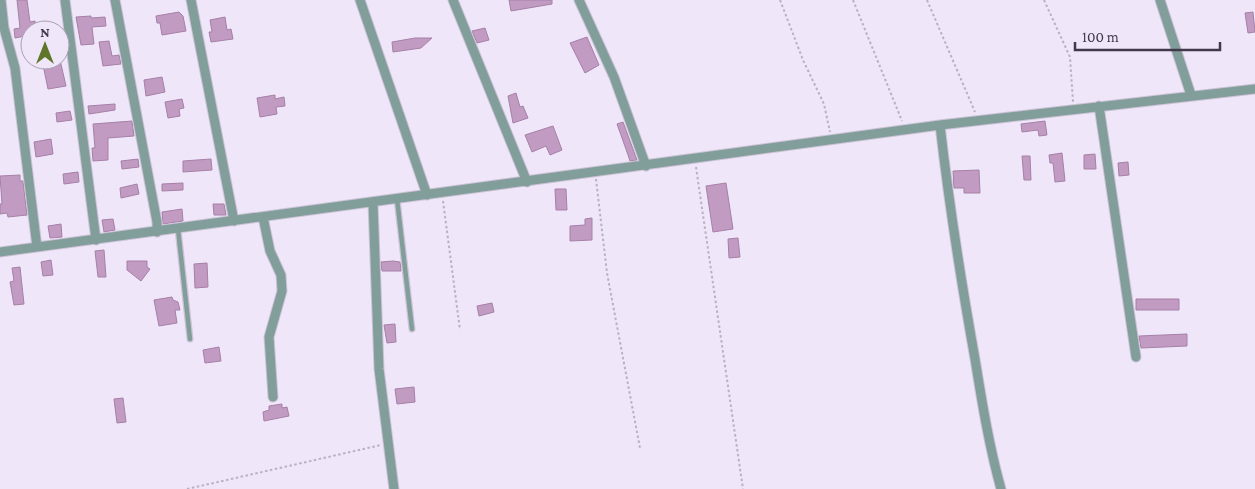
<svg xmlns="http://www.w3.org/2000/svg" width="1255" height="489" viewBox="0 0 1255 489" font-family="'Crimson Pro',serif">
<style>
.building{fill:#c29bc3;stroke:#a680a7}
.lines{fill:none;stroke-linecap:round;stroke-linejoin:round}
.lane-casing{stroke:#ccc3d7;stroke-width:7}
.street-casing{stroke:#ccc3d7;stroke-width:11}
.path{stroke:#b9b0c4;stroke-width:2;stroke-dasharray:2.5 2.5;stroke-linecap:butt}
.lane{stroke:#829e9a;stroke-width:4.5}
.street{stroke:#829e9a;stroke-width:9}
</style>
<rect width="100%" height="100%" fill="#efe6fa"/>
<path class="building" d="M17,0h10l3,22 5,-1 1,9h-6v5l-15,3 -1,-9 6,-1z
M509,0h43v4l-41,7z
M179,12l4,4 3,15 -24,4 -2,-12h-3l-1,-7z
M1253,12l2,20 -7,1 -3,-20z
M91,16v2l14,-1 1,9 -14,1 2,17 -13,1 -5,-28z
M225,17l2,13 4,-1 2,10 -22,3 -2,-10h3l-2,-12z
M485,28l4,12 -12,3 -5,-12z
M587,37l12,28 -14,8 -15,-30z
M415,38h17l-11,10 -28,4 -1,-10z
M109,41l3,15 7,-1 2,9 -18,2 -4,-24z
M42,60h18l6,26 -18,3z
M162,77l3,15 -19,4 -2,-16z
M516,93l4,14 3,-1 5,12 -15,5 -5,-27z
M275,95v4l9,-2 1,9 -9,1 1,7 -17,3 -3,-19z
M182,99l2,9 -5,1 1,7 -12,2 -3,-16z
M115,104v6l-26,4 -1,-8z
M70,111l2,9 -15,2 -1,-9z
M132,121l2,15 -26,2v22l-15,1 -1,-13h3l-2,-24z
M1045,121l2,14 -8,1 -1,-6 -16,2 -1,-8z
M623,122l14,38 -7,1 -3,-9 -10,-28z
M553,126l9,24 -12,5 -4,-9 -14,6 -7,-17z
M51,139l2,15 -17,3 -2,-15z
M1062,153l3,28 -10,1 -2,-19h-3l-1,-8z
M1095,154l1,15h-12v-14z
M1022,156h8l1,24h-7z
M138,159l1,8 -17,2 -1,-8z
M211,159l1,11 -29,2v-11z
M1128,162l1,13 -10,1 -1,-13z
M979,170l1,23h-16v-5h-10l-1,-17z
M78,172l1,10 -15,2 -1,-10z
M20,175v6h3l4,34 -19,2 -1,-4 -7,1v-10h2l-2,-28z
M183,183v7l-21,1v-7z
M726,183l7,46 -20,3 -7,-46z
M137,184l2,10 -18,4 -1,-10z
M555,189h11l1,21h-11z
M213,204h11l2,11h-12z
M182,209l1,12 -20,3 -1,-12z
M592,218v22l-22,1v-15l15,-1v-6z
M113,219l2,11 -11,2 -2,-12z
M61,224l1,13 -12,1 -2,-12z
M738,238l2,19 -11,1 -1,-19z
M104,250l2,27h-8l-3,-26z
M51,260l2,15 -10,1 -2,-14z
M127,261h20v6l3,2 -9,12 -14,-11z
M393,261l7,1 1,9h-19l-1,-9z
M207,263l1,24 -13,1 -1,-24z
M20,267l4,37 -10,1 -4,-23 4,-1 -2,-13z
M172,297l1,3 5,2 2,8h-5l2,13 -18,3 -5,-26z
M1136,299h43v11h-43z
M492,303l2,9 -15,4 -2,-10z
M395,324l1,18 -9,1 -3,-18z
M1187,334v12l-46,2 -2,-12z
M219,347l2,14 -16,2 -2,-13z
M414,387l1,15 -18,2 -2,-15z
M123,398l3,24 -9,1 -3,-24z
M282,404v4l5,-1 2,9 -25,5 -1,-9 6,-2v-4z"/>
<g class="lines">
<g class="lane-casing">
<path id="lane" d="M397,199l15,130
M178,229l12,110"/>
</g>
<g class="street-casing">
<path id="street" d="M1,0l3,28 11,40 22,179
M65,0l31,240
M115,0l42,222v10
M191,0l43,221
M360,0l67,195
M453,0l74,182
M579,0l35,77 32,89
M1160,0l31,95
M1099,106l37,251
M940,125c9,79 21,156 35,234 7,43 14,87 26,130
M373,203l6,166 15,120
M263,217l7,34 11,24 1,16 -13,46 4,60
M0,252l940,-127 315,-36"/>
</g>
<path class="path" d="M780,0l23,60 21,44 6,28
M853,0l49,121
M927,0l48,112
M1044,0l26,57 3,45
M696,167l47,322
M596,179l11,94 33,175
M443,201l17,129
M187,489l194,-44"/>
<use href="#lane" class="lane"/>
<use href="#street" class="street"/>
</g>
<g transform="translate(45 45)"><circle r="24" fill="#efe6fa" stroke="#a9a0b4"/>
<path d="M0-4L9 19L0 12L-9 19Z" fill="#5d7629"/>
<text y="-8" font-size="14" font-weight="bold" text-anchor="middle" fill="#41384c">N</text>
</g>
<path d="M1075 42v8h145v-8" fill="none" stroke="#41384c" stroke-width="2.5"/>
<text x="1082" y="42" font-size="15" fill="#41384c" stroke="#efe6fa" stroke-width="4" paint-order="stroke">100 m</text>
</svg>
